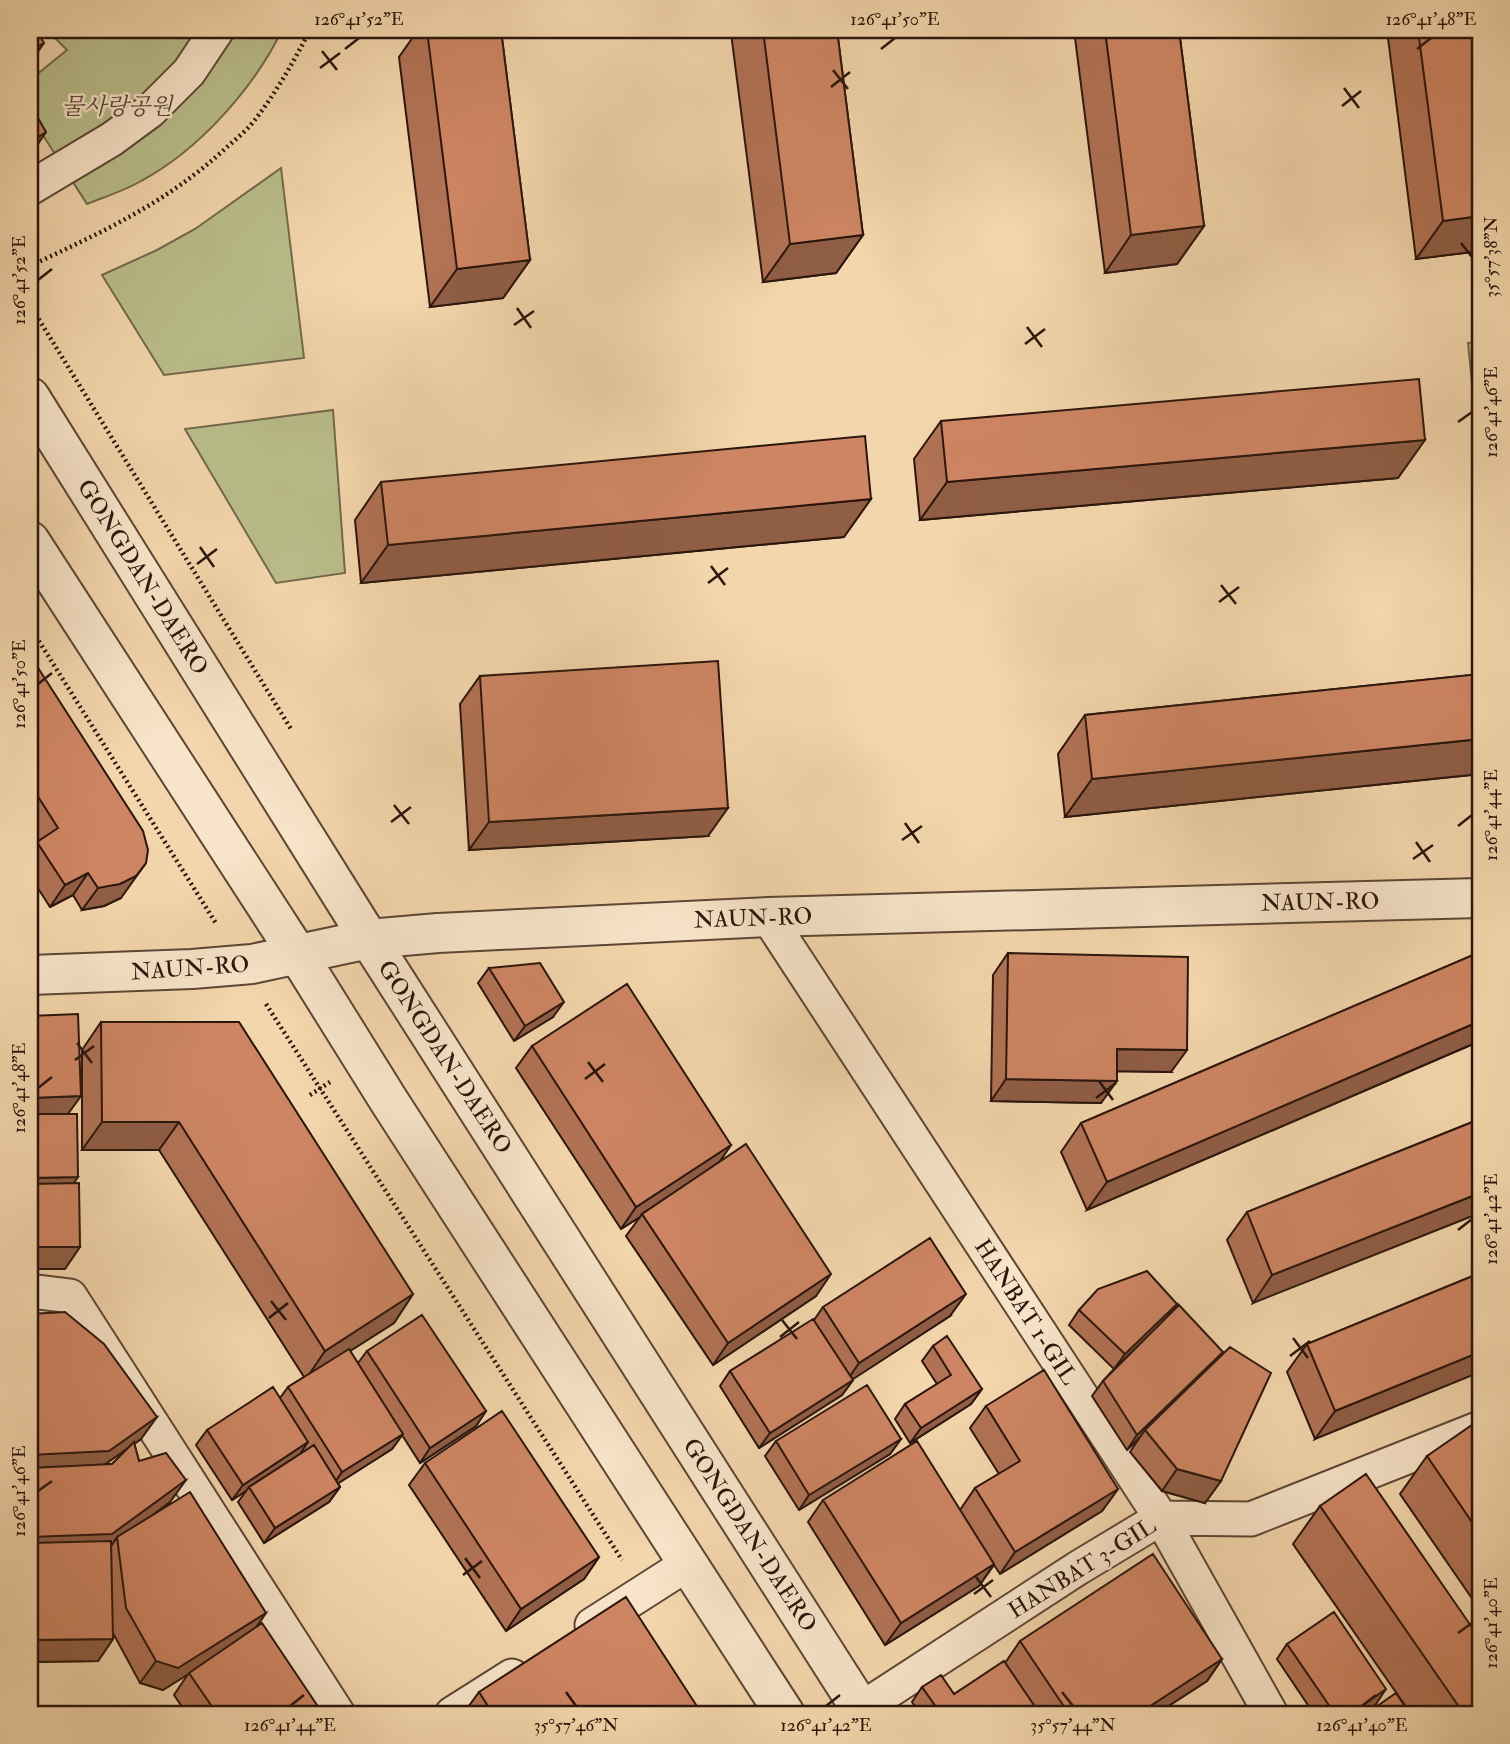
<svg xmlns="http://www.w3.org/2000/svg" width="1510" height="1744" viewBox="0 0 1510 1744" font-family="'IM FELL Double Pica','Noto Serif KR',serif">
<style>
.green{fill:#b9be8b;stroke:#726a4c;stroke-width:2}
.lines{fill:none;stroke-linecap:round;stroke-linejoin:round}
.minor-casing{stroke:#5c4635;stroke-width:37}
.tertiary-casing{stroke:#5c4635;stroke-width:42}
.path{stroke:#2a160d;stroke-width:4.5;stroke-dasharray:2 3.5;stroke-linecap:butt}
.minor{stroke:#f8e4c9;stroke-width:33}
.tertiary{stroke:#f8e4c9;stroke-width:38}
.wall{fill:#b17255;stroke:#2a160d;stroke-width:2;fill-rule:evenodd}
.shaded-wall{fill:#905d45;stroke:#2a160d;stroke-width:2}
.building{fill:#ce8563;stroke:#2a160d;stroke-width:2}
.ticks{fill:none;stroke:#2a160d;stroke-width:2.5}
.labels{text-anchor:middle;dominant-baseline:central;stroke-width:5;stroke-linejoin:round;paint-order:stroke}
.park-label{font-size:23px;font-style:italic;fill:#554833;stroke:#f8e4c9}
.street-label{font-size:23px;fill:#2a160d;stroke:#f8e4c9}
.neatline{fill:none;stroke:#2a160d;stroke-width:2.5}
.ticks-label{font-size:18px;text-anchor:middle;fill:#2a160d}
</style>
<rect width="100%" height="100%" fill="#f4d6ac"/>
<filter id="stains"><feTurbulence type="fractalNoise" baseFrequency=".00286" numOctaves="4"/><feColorMatrix values="0 0 0 0 .2 0 0 0 0 .09 0 0 0 0 .02 0 0 0 .5 -.17"/></filter>
<radialGradient id="worn" r=".72"><stop offset=".6" stop-color="#630" stop-opacity="0"/><stop offset="1" stop-color="#630" stop-opacity=".3"/></radialGradient>
<path class="green" d="M47,30h235c-28,58 -83,120 -141,151 -17,10 -37,16 -54,23l-57,-89v-35l37,-30z
M281,168l23,190 -140,17 -62,-100 55,-25 38,-21z
M1480,342v122l-12,-121z
M333,410l12,163 -69,10 -91,-154z"/>
<g class="lines">
<g class="minor-casing">
<path id="minor" d="M30,188l82,-49 38,-28 39,-39 28,-42
M768,917l393,601 110,196
M30,1291l40,5 268,418
M592,1625l97,-62
M861,1709l217,-141 83,-50 90,1 229,-91
M452,1714l60,-38"/>
</g>
<g class="tertiary-casing">
<path id="tertiary" d="M30,397l339,542 495,775
M30,541l268,414 91,146 396,613
M30,975l162,-6 60,-5 117,-25 69,-6 330,-16 712,-19"/>
</g>
<path class="path" d="M30,266c72,-34 137,-63 197,-119 9,-8 19,-16 27,-26 22,-28 40,-60 56,-91
M30,305l261,424
M30,627l187,298
M266,1004l356,556
M310,1095l20,-13"/>
<use href="#minor" class="minor"/>
<use href="#tertiary" class="tertiary"/>
</g>
<path class="wall" d="M418,30h83l29,230 -27,38 -73,9 -31,-250z
M581,30h54l-53,6z
M733,30h104l26,205 -27,38 -73,9 -32,-249z
M1074,30h105l25,196 -27,38 -72,9z
M1387,30h93v221l-64,8z
M941,421l457,57 -478,42 -6,-61z
M381,482l463,55 -483,46 -6,-63z
M30,662l91,236 -17,8 -22,4 -9,-15 -23,12 -20,-31v-24l7,-10 -7,-12z
M1480,674v100l-415,43 -7,-63 27,-39z
M480,676l228,160 -239,14 -9,-146z
M1480,952v89l-393,169 -26,-58 20,-29z
M1008,953l163,119 -54,-1 -16,32 -110,-2 2,-126z
M489,968l64,49 -39,24 -36,-58z
M101,1022l312,272 -19,29 -44,28 8,12 9,-12 119,60 -10,15 -56,37 -18,-28 -10,14 -54,34 2,4 -11,15 -65,41 -26,-41 8,-11 -14,9 -36,-55 11,-15 73,-32 8,-11 16,-10 -145,-227h-77v-100z
M532,1046l199,99 -12,17 97,134 -103,69 -87,-129 14,-19 -19,12 -105,-161z
M1480,1119l-227,184 -26,-63 20,-28z
M1480,1273l-165,166 -28,-67 20,-28z
M1177,1304l-8,11 36,188 -43,-12 -32,-39 10,-15 -13,13 -35,-54 11,-15 11,-12 -45,-44 10,-15z
M823,1307l127,9 -98,63 1,1 -11,15 -83,53 -39,-62 10,-15 84,-51z
M30,1314l111,125 -7,5 5,17 31,41 -20,15 105,111 68,86h-136l-13,-19 14,-21 -25,16 -23,-7 -27,-50v6l-15,22 -68,1zM129,1447l-17,17h-7z
M933,1346l49,43 -11,15 -61,39 -15,-24 10,-15 32,-20 -15,-23z
M986,1406l132,83 -16,22 -102,63 -6,-9 -15,21 -94,59 -77,-123 15,-22 137,10 15,-22 24,-14 -29,-46z
M1480,1437v173l-80,-116 27,-38z
M901,1439l-11,15 -91,56 -34,-54 11,-15z
M425,1463l174,94 -15,22 -78,52 -97,-146z
M1320,1506l160,208h-69l-118,-170z
M1020,1641l202,18 -15,22 -51,33h-236l-8,-12 10,-15 32,7 51,-31z
M1287,1644l89,60 -15,10h-47l-37,-55z
M479,1692l223,22h-239z"/>
<path class="shaded-wall" d="M587,30h48l-53,6z
M44,43l-14,20v-12z
M46,132l-10,15 -6,3v-8z
M1480,216v35l-64,8 27,-38z
M1204,226l-27,38 -72,9 26,-38z
M863,235l-27,38 -73,9 27,-38z
M530,260l-27,38 -73,9 27,-38z
M1425,440l-27,38 -478,42 27,-38z
M871,499l-27,38 -483,46 27,-38z
M1480,739v35l-415,43 27,-38z
M728,808l-20,28 -239,14 20,-28z
M146,863l-25,35 -17,8 -22,4 16,-22z
M88,873l-15,22 -23,12 15,-22z
M564,1002l-11,15 -39,24 11,-15z
M1480,1021v20l-393,169 20,-28z
M1117,1049l70,1 -16,22 -70,-1z
M1006,1079l111,2 -16,22 -110,-2z
M81,1096l-16,22 -35,1v-21z
M102,1122h77l-20,28h-77z
M731,1145l-15,22 -74,47 -2,3 -19,12 15,-22z
M78,1177l-15,22h-33v-21z
M1480,1193v20l-227,90 19,-28z
M30,1247h50l-15,22h-35z
M831,1274l-15,22 -103,69 15,-22z
M413,1294l-19,29 -88,56 19,-28z
M966,1294l-16,22 -106,69 15,-22z
M1177,1304l-11,15 -52,50 11,-15z
M1223,1352l-11,15 -67,63 -5,7 -13,13 10,-15z
M1480,1352v20l-165,67 20,-28z
M853,1380l-11,15 -83,53 11,-15z
M982,1389l-11,15 -61,39 11,-15z
M486,1411l-10,15 -56,37 10,-15z
M157,1417l-16,22 -47,33 -64,4v-21z
M403,1434l-11,15 -61,39 11,-16z
M901,1439l-11,15 -91,56 10,-15z
M308,1442l-10,15 -49,30 -3,4 -14,9 11,-15z
M1177,1469l44,12 -16,22 -43,-12z
M186,1480l-16,22 -52,39 -1,-4 -5,8 -15,11 -67,3v-22z
M340,1487l-11,15 -65,41 11,-15z
M1118,1489l-16,22 -102,63 15,-22z
M599,1557l-15,22 -78,52 15,-22z
M994,1564l-15,22 -94,59 16,-22z
M266,1613l-15,22 -88,55 -23,-7 16,-22z
M113,1639l-15,22 -68,1v-22z
M1222,1659l-15,22 -51,33h-18z
M1386,1689l-10,15 -15,10h-11z"/>
<path class="building" d="M30,30h6l8,13 -14,8z
M427,30h74l29,230 -73,9z
M763,30h74l26,205 -73,9z
M1105,30h74l25,196 -73,9z
M1418,30h62v186l-37,5z
M30,104l16,28 -16,10z
M1419,379l6,61 -478,42 -6,-61z
M865,436l6,63 -483,46 -7,-63z
M33,660l110,171 5,19 -2,13 -10,13 -16,8 -22,4 -10,-15 -23,12 -28,-43 21,-14 -28,-44v-75l2,-2 -2,-4v-41z
M718,661l10,147 -239,14 -9,-146z
M1480,674v65l-388,40 -7,-64z
M1480,952v69l-373,161 -26,-59z
M1008,953l180,4 -1,93 -70,-1v32l-111,-2z
M540,963l24,39 -39,24 -36,-58z
M627,984l104,161 -95,62 -104,-161z
M78,1014l3,82 -51,2v-82z
M101,1022h138l174,272 -88,57 -146,-229h-77z
M30,1114h47l1,63 -48,1z
M1480,1119v74l-208,82 -25,-63z
M746,1144l85,130 -103,69 -86,-129z
M79,1183l1,64h-50v-63z
M930,1238l36,56 -107,69 -36,-56z
M1147,1271l30,33 -52,50 -46,-44 19,-21z
M1480,1273v79l-145,59 -28,-67z
M1179,1305l44,47 -86,83 -34,-54z
M65,1312l39,32 53,73 -48,34 -79,4v-141z
M422,1315l64,96 -56,37 -63,-97z
M813,1319l40,61 -83,53 -40,-62z
M947,1336l35,53 -61,39 -16,-24 46,-29 -18,-29z
M1230,1347l41,26 -50,108 -44,-12 -32,-39z
M349,1349l54,85 -61,38 -54,-85z
M1044,1370l74,119 -103,63 -40,-64 45,-27 -34,-55z
M867,1385l34,54 -92,56 -33,-54z
M273,1387l35,55 -65,43 -36,-55z
M502,1411l97,146 -78,52 -96,-146z
M1472,1425l8,12v97l-53,-78z
M917,1441l77,123 -93,59 -78,-123z
M134,1442l5,19 27,-8 20,27 -74,54 -82,3v-69l82,-4z
M314,1445l26,42 -65,41 -26,-41z
M1366,1474l114,165v75h-16l-144,-208z
M190,1492l76,121 -88,55 -22,-7 -30,-53 -9,-71z
M111,1541l2,98 -83,1v-97z
M1153,1554l69,105 -84,55h-69l-49,-73z
M626,1597l76,117h-209l-14,-22z
M1334,1612l52,77 -36,25h-15l-48,-70z
M262,1623l61,91h-106l-28,-41z
M1004,1661l36,53h-99l-19,-27 19,-12 13,19z
M1396,1693l14,21h-44z"/>
<path class="ticks" d="M345,49l14,-11M881,49l14,-11M1417,49l14,-11M322,51l15,19M320,68l20,-15M833,70l15,19M831,87l19,-15M1344,88l15,20M1342,106l19,-15M1461,243l11,14M38,280l14,-11M517,308l14,20M514,325l20,-14M1027,327l15,20M1025,344l20,-15M1458,422l14,-10M200,547l14,20M197,564l20,-15M711,566l14,19M708,583l20,-15M1221,585l15,19M1219,602l20,-15M38,684l14,-11M394,805l15,19M391,822l20,-15M905,823l14,20M1458,826l14,-11M902,840l20,-14M1416,842l14,20M1413,859l20,-14M77,1043l15,20M75,1060l19,-14M588,1062l15,20M585,1079l20,-15M1099,1081l14,19M38,1088l14,-11M1096,1098l20,-15M1458,1230l14,-11M271,1301l15,19M269,1318l19,-15M782,1320l15,19M780,1337l19,-15M1293,1338l15,20M1290,1356l20,-15M38,1491l14,-10M465,1558l15,20M463,1575l19,-14M976,1577l15,20M974,1594l19,-14M1458,1633l14,-10M566,1692l10,14M1062,1692l11,14M290,1706l14,-11M826,1706l14,-11M1362,1706l14,-11"/>
<g class="labels">
<g class="park-label">
<text x="117" y="106">물사랑공원</text>
</g>
<g class="street-label">
<text transform="translate(143 577) rotate(58)">GONGDAN-DAERO</text>
<text transform="translate(1320 902) rotate(-1)">NAUN-RO</text>
<text transform="translate(753 918) rotate(-2)">NAUN-RO</text>
<text transform="translate(190 968) rotate(-4)">NAUN-RO</text>
<text transform="translate(445 1057) rotate(57)">GONGDAN-DAERO</text>
<text transform="translate(1026 1312) rotate(57)">HANBAT 1-GIL</text>
<text transform="translate(750 1535) rotate(57)">GONGDAN-DAERO</text>
<text transform="translate(1082 1568) rotate(-32)">HANBAT 3-GIL</text>
</g>
</g>
<rect width="1510" height="1744" fill="none" stroke="#f4d6ac" stroke-width="77"/>
<rect x="38" y="38" width="1434" height="1668" class="neatline"/>
<g class="ticks-label">
<text x="359" y="25">126°41'52"E</text>
<text x="895" y="25">126°41'50"E</text>
<text x="1431" y="25">126°41'48"E</text>
<text transform="translate(1491 257) rotate(-90)" y="6">35°57'38"N</text>
<text transform="translate(19 280) rotate(-90)" y="6">126°41'52"E</text>
<text transform="translate(1491 412) rotate(-90)" y="6">126°41'46"E</text>
<text transform="translate(19 684) rotate(-90)" y="6">126°41'50"E</text>
<text transform="translate(1491 815) rotate(-90)" y="6">126°41'44"E</text>
<text transform="translate(19 1088) rotate(-90)" y="6">126°41'48"E</text>
<text transform="translate(1491 1219) rotate(-90)" y="6">126°41'42"E</text>
<text transform="translate(19 1491) rotate(-90)" y="6">126°41'46"E</text>
<text transform="translate(1491 1623) rotate(-90)" y="6">126°41'40"E</text>
<text x="290" y="1731">126°41'44"E</text>
<text x="576" y="1731">35°57'46"N</text>
<text x="826" y="1731">126°41'42"E</text>
<text x="1073" y="1731">35°57'44"N</text>
<text x="1362" y="1731">126°41'40"E</text>
</g>
<rect width="100%" height="100%" filter="url(#stains)"/>
<rect width="100%" height="100%" fill="url(#worn)"/>
</svg>
